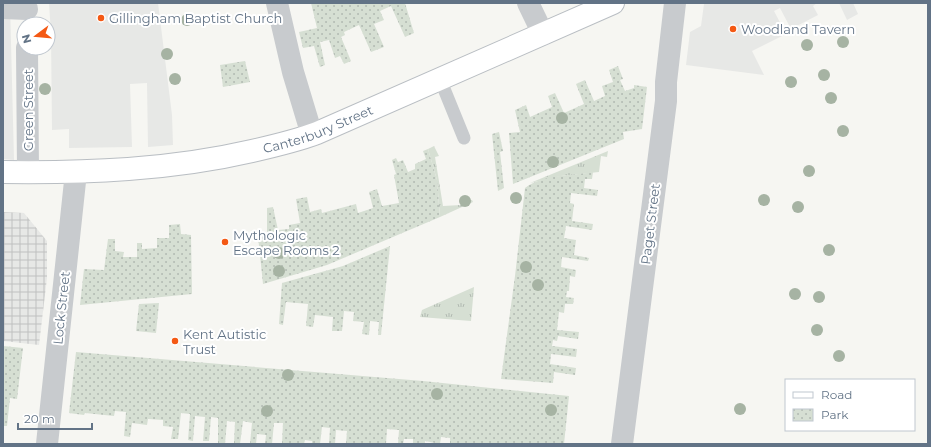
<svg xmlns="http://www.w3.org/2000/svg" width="931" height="447" viewBox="0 0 931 447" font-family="Montserrat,sans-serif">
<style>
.built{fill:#e7e8e6}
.industrial{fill:url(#industrial-grid)}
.grass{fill:url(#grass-tufts)}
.park{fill:url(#park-dots)}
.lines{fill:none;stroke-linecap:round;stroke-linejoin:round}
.secondary-casing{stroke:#b9bec3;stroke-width:24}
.lane{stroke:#c8cbce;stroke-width:13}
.street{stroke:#c8cbce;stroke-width:22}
.secondary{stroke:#fff;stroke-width:22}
.tree{fill:#a6b3a3}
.poi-dot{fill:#f45914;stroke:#fff;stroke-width:1.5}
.labels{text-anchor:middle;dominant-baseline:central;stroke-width:4;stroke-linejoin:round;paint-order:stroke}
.poi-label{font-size:13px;fill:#627386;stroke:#fff;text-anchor:start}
.street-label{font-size:13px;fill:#627386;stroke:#fff}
</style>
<defs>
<pattern id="industrial-grid" width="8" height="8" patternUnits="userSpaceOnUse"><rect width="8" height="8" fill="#e7e8e6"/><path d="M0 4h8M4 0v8" fill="none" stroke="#bfc0c0"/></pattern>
<pattern id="grass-tufts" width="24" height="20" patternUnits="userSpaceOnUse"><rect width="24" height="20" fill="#d6dfd3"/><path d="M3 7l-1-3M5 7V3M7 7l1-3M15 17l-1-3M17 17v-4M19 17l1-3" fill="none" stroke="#b1b9b1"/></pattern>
<pattern id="park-dots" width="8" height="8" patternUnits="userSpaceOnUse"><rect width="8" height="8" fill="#d6dfd3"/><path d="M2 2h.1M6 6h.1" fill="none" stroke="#b1b9b1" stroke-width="1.8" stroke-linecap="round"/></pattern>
</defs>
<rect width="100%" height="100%" fill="#f6f6f2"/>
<path class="built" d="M3,3h7l4,157 -11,-1z
M49,3h109l14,112 1,30 -25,2 -1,-64 -17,1 2,63 -63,1v-19l-17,1 -1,-96z
M706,3h111l-4,3 5,9 -27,14 -11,-21 -6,3 12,23 -34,17 12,24 -78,-10 4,-33 11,-6 3,-22z
M839,3h14l5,11 -11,6z"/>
<path class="industrial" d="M4,212l20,1 23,28v37l-8,67 -36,-4z"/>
<path class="grass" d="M434,146l5,10 -4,1 8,49 18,-1v-5h11l1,2 -33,15 -3,-37 -9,-31z
M608,151l-1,6 -6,-1 -2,16 -38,4 -31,7z
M474,287l-3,34 -51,-4 2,-7z"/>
<path class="park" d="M311,3h94l9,30 -9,4 -14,-31 -11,5 4,9 -10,4 10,23 -13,5 -12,-27 -15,7 1,3 -4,2 10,24 -7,3 -4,-8 -5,2 -6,-18 -9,2 5,23 -5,2 -6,-21 -11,2 -4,-16 18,-4z
M245,61l5,21 -27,5 -3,-22z
M618,66l5,13 -3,1 5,11 9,-3v-3l13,2 -5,42 -19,3 1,7 -111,45 -4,-51 11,-1 -5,-22 11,-5 4,12 22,-10 -4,-11 7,-3 9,20 20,-9 -8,-20 9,-4 9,21 11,-5 -3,-10 11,-4 -4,-12z
M499,132l4,19 -3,1 4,36 -6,3 -6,-57z
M428,149l9,31 3,37 -113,48 -64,19 -5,-48 9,-1v-27l6,-1 5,23 11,-1v-4l11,-2 -4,-24 11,-2 3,15 11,-3 1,4 34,-9 2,9 15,-5 -4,-16 8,-3 5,17 17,-3 -5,-28 2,-1 -4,-14 4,-2 2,4 5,-2 5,12 7,-3v-5l11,-5 -3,-8z
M593,172l-1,7h-7l-1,9 14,2 -1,6 -26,-3 -1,10 4,1 -2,17 21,3 -1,6 -26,-4 -2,12 12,2 -2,15 15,3 -1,3 -26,-4 -1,10 15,3 -1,7 -5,-1 -1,15h-2l-1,6 8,1 -1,6h-8l-1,9 -5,-1 -2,18 22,2 -1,7 -20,-3 -1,5 -4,-1 -1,6 25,3 -1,8 -25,-3 -1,10 26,4 -1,7 -21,-3 -1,11 -52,-4 14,-103 10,-88c18,-14 47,-12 68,-16z
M180,224l1,10 10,1 1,59 -112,11 4,-36 20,1 4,-31h7v12l9,1 -1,5h14v-14h5v6l15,-1v-10h12v-13z
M390,246l-9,89h-3l1,-13 -9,-1 -1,14 -7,-1 2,-12 -11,-1 1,-9 -10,-1 -2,20h-10l1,-14 -18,-2 -2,12 -7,-1 2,-22 -22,-2 -3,23 -4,-1 3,-41 61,-17z
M159,303l-3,30 -20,-2 3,-27z
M3,346l20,2 -6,51 -7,-1 -3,28h-4z
M76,352l347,29 146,15 -5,48h-114v-6l-9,-1 -1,7 -15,-3v3h-12v-5h-9l-1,5h-5l1,-14 -12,-1 -1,15h-40l1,-13 -11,-1 -1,14h-6l1,-16 -8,-1 -2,17h-8v-3l-7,-1 -1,4h-22l1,-21h-9l-2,21h-7l1,-9 -9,-1 -1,10h-6l2,-21 -9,-2 -3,23 -6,-1 1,-21 -8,-1 -2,23 -7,-1v-25l-7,-1 -2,24h-6l2,-24 -10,-1 -2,25 -5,-1 2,-26 -9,-1 -3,26h-7l2,-12 -10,-1v-6l-15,-1 -1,6 -15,-2 -2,14 -6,-1 2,-24 -11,-1 -1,5 -29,-3 -1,2 -15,-2z"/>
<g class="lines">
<g class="secondary-casing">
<g id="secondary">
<path id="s1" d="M3,172c84,1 167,-2 249,-21 22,-5 44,-10 65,-18l296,-130"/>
</g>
</g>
<path class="lane" d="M440,79l24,59"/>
<path class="street" d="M277,3l16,69 19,63
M528,3l15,31
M3,8l24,1
M27,48l1,124
M47,444l29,-272
M622,444l44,-343v-19l9,-79"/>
<use href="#secondary" class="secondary"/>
</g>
<g class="tree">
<circle cx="187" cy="20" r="6"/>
<circle cx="843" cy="42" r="6"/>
<circle cx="807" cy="45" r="6"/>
<circle cx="167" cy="54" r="6"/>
<circle cx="824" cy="75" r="6"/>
<circle cx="175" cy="79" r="6"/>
<circle cx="791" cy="82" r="6"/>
<circle cx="45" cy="89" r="6"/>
<circle cx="831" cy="98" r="6"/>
<circle cx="562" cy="118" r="6"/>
<circle cx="843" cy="131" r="6"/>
<circle cx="553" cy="162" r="6"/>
<circle cx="809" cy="171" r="6"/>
<circle cx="516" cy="198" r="6"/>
<circle cx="764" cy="200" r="6"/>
<circle cx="465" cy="201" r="6"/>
<circle cx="798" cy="207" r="6"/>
<circle cx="829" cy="250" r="6"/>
<circle cx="279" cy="253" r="6"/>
<circle cx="526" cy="267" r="6"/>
<circle cx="279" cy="271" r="6"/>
<circle cx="538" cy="285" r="6"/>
<circle cx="795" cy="294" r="6"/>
<circle cx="819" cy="297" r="6"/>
<circle cx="817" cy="330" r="6"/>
<circle cx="839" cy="356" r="6"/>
<circle cx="288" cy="375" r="6"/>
<circle cx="437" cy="394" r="6"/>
<circle cx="740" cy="409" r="6"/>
<circle cx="551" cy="410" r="6"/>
<circle cx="267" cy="411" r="6"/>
</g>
<g class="poi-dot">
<circle cx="101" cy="18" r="4"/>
<circle cx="733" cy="29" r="4"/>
<circle cx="225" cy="242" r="4"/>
<circle cx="175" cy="341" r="4"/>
</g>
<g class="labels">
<g class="poi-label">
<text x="109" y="18">Gillingham Baptist Church</text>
<text x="741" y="29">Woodland Tavern</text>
<text x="233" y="235">Mythologic<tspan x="233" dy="15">Escape Rooms 2</tspan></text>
<text x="183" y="334">Kent Autistic<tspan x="183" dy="15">Trust</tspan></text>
</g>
<g class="street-label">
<text transform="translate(28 110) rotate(-90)">Green Street</text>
<text stroke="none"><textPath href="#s1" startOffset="320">Canterbury Street</textPath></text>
<text transform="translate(650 224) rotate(-83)">Paget Street</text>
<text transform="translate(61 308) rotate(-84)">Lock Street</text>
</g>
</g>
<rect width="931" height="447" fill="none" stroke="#627386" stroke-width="8"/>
<rect x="785" y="379" width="130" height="52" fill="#ffffff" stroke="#c0c7cf"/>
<rect x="793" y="392" width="20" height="6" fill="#ffffff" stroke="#c0c7cf"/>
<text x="821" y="399" font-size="12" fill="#627386">Road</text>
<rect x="793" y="409" width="20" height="12" fill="url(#park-dots)" stroke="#c0c7cf"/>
<text x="821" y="419" font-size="12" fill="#627386">Park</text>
<g transform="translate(36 36) rotate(254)"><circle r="19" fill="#ffffff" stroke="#c0c7cf"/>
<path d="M0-3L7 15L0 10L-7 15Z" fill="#f45914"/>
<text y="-6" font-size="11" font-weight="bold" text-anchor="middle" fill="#627386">N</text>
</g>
<path d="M18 423v6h74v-6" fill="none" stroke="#627386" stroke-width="2"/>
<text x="24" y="423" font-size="12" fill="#627386" stroke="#ffffff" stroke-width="3" paint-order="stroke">20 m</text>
</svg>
